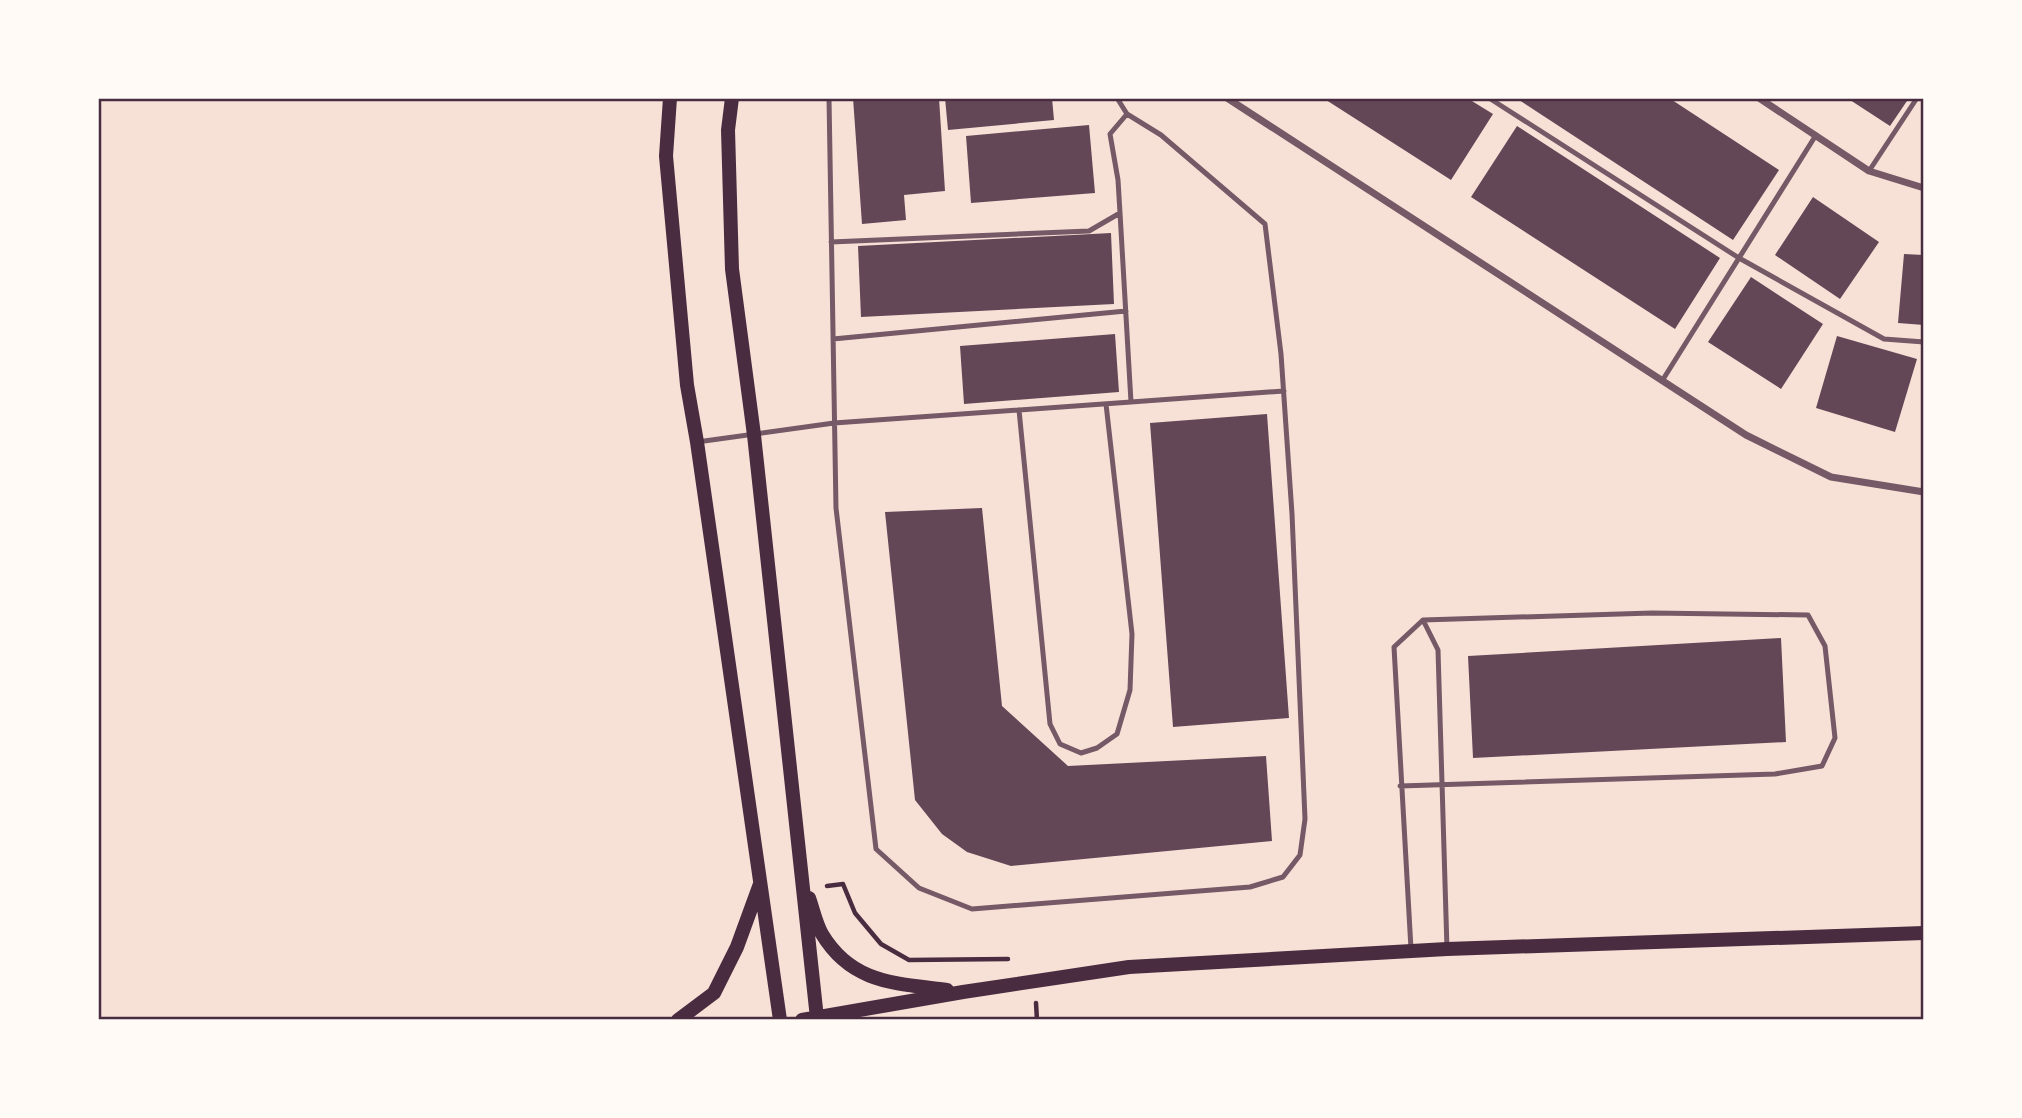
<svg xmlns="http://www.w3.org/2000/svg" width="2022" height="1118" viewBox="0 0 2022 1118" font-family="Overpass,sans-serif">
<style>
.building{fill:#644757}
.lines{fill:none;stroke-linecap:round;stroke-linejoin:round}
.path{stroke:#4a2c40;stroke-width:4.5}
.service{stroke:#755966;stroke-width:5}
.minor{stroke:#755966;stroke-width:7}
.secondary{stroke:#4a2c40;stroke-width:14}
.neatline{fill:none;stroke:#4a2c40;stroke-width:2.5}
</style>
<rect width="100%" height="100%" fill="#f7e1d7"/>
<path class="building" d="M853,98h86l6,93 -41,4 2,25 -44,4z
M945,98h107l2,22 -106,10z
M1323,98h144l26,16 -42,66z
M1520,98h149l110,72 -46,70 -214,-140z
M1847,98h62l-19,28z
M1089,125l6,68 -124,10 -5,-67z
M1517,126l203,132 -45,71 -204,-132z
M1813,197l66,45 -39,57 -65,-44z
M1111,233l3,71 -253,13 -3,-71z
M1904,254l20,1v70l-26,-2z
M1751,277l72,47 -42,65 -73,-47z
M1115,334l4,58 -155,12 -4,-58z
M1837,336l80,23 -22,73 -79,-24z
M1267,414l22,304 -116,9 -23,-304z
M982,508l20,198 66,60 198,-10 6,85 -261,25 -44,-14 -25,-18 -27,-34 -30,-288z
M1781,638l5,104 -313,16 -5,-102z"/>
<g class="lines">
<path class="path" d="M827,886l16,-2 12,29 26,31 28,16 99,-1
M1036,1003l1,17"/>
<path class="service" d="M829,98l7,410 40,341 43,39 53,21 278,-22 33,-10 17,-22 5,-36 -13,-305 -11,-160 -16,-130 -104,-89 -34,-21 -17,20 8,46 2,33 -31,18 -258,11
M1117,98l10,16
M1489,98l250,160 145,81 40,3
M1869,171l48,-73
M1120,213l11,189 153,-11
M833,339l293,-28
M1662,381l154,-246
M1019,410l31,314 10,20 21,9 16,-5 20,-14 13,-44 2,-56 -26,-230
M697,442l137,-19 297,-21
M1423,620l15,30 9,299
M1400,786l375,-12 47,-8 13,-28 -10,-92 -17,-31 -156,-2 -229,7 -29,27 17,302"/>
<path class="minor" d="M1227,98l519,337 85,42 93,15
M1759,98l110,73 55,17"/>
<path class="secondary" d="M670,98l-4,58 21,229 10,57 83,578
M732,98l-4,32 4,139 22,166 63,583
M809,898c4,11 7,26 13,36 30,50 74,49 125,56
M678,1020l36,-27 23,-46 23,-63
M802,1020l161,-28 166,-25 318,-18 477,-16"/>
</g>
<rect width="2022" height="1118" fill="none" stroke="#fffaf5" stroke-width="200"/>
<rect x="100" y="100" width="1822" height="918" class="neatline"/>
</svg>
